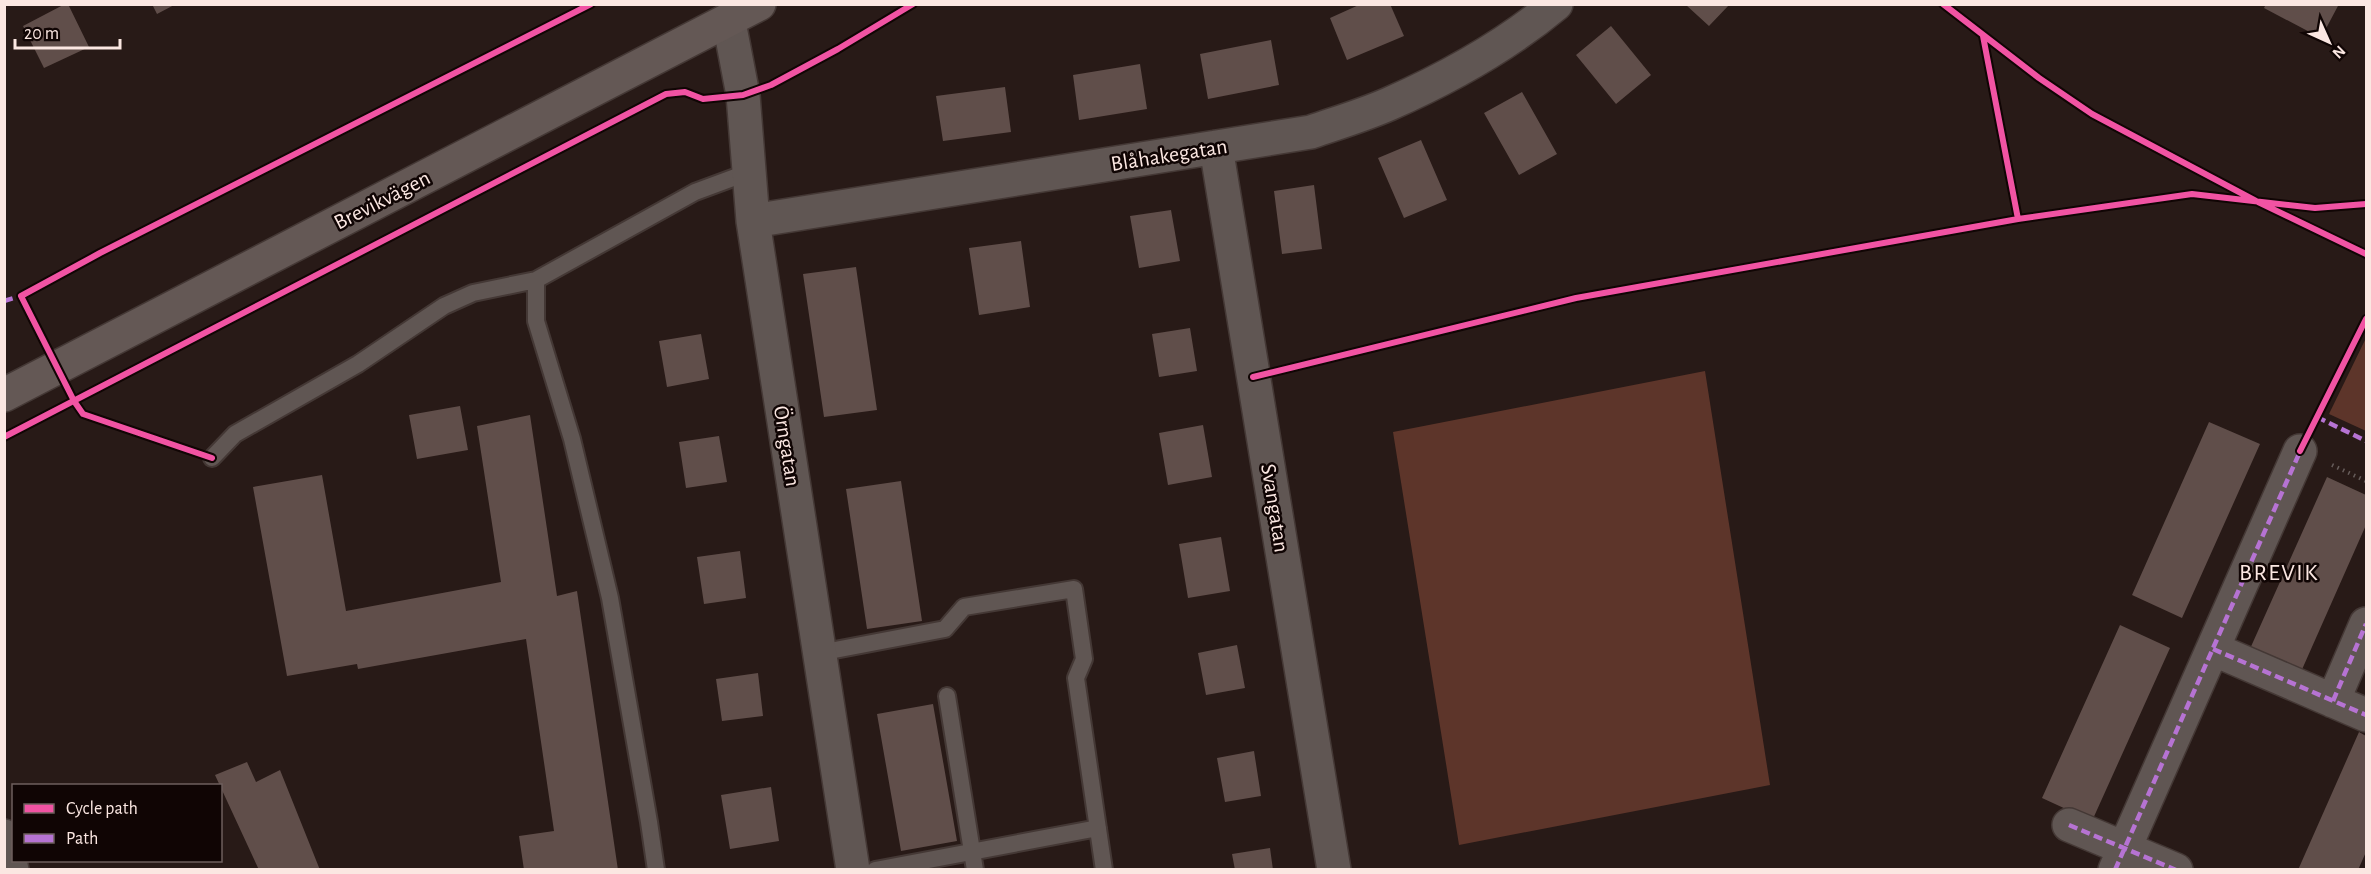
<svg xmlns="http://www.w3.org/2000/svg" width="2371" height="874" viewBox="0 0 2371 874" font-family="'Alegreya Sans',sans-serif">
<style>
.green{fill:#5d352a}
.building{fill:#604e4a}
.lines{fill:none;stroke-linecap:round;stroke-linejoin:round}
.lane-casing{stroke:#443835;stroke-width:20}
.street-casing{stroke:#443835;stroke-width:36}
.secondary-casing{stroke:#443835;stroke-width:36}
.path{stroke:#665c5a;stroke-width:4;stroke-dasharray:1.5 4.5;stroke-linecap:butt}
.lane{stroke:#605653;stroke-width:16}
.street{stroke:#605653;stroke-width:33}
.secondary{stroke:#645855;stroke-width:33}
.quiet{stroke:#b673d3;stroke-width:4.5;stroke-dasharray:9 4.5;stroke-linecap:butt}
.cycleway-casing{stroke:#100504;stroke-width:10}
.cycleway{stroke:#f153a3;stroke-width:6}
.labels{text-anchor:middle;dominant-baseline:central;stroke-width:5;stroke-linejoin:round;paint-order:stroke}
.street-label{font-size:22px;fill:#fbe7e2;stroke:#100504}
.neighbourhood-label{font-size:24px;letter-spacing:1.5px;fill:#fbe7e2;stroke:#100504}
</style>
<rect width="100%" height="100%" fill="#281a17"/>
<path class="green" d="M2366,338v93l-37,-17z
M1705,371l65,414 -311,60 -66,-413z"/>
<path class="building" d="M65,4h3l21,43 -45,21 -21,-42z
M152,4h24l-19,10z
M1361,4h29l14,32 -57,24 -17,-42z
M2266,4h73l-18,34 -57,-30z
M1686,5h43l-20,21z
M1611,26l40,49 -35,29 -40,-49z
M1271,40l8,45 -71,14 -8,-45z
M1140,64l7,45 -68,11 -6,-45z
M1005,87l6,45 -68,9 -7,-45z
M1522,92l35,62 -38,21 -35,-62z
M1421,140l26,60 -43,18 -26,-60z
M1314,185l8,64 -40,5 -8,-63z
M1171,210l9,51 -41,7 -9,-52z
M1021,241l9,66 -51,8 -10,-67z
M856,267l21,143 -53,7 -21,-143z
M1190,328l7,43 -38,6 -7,-43z
M701,334l8,45 -42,8 -8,-46z
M460,406l8,44 -51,9 -8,-44z
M530,415l27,181 20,-5 41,279h-94l-5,-34 35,-5 -28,-192 -168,30 -1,-5 -70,12 -34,-189 69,-12 24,136 155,-29 -24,-156z
M2209,422l51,22 -78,174 -50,-23z
M1203,425l9,52 -44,8 -9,-52z
M719,436l8,46 -41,6 -7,-46z
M2327,477l39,18v30l-66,149 -51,-23z
M901,481l21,140 -55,8 -21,-140z
M1221,537l9,54 -42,7 -9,-54z
M740,551l6,47 -42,6 -7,-47z
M2120,625l50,23 -78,173 -50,-23z
M1237,645l8,43 -39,7 -8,-42z
M758,673l5,43 -41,5 -6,-42z
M933,704l24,137 -56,10 -24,-137z
M2359,732l7,4v116l-8,18h-60z
M1254,751l7,45 -36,6 -8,-44z
M247,762l9,20 24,-12 40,100h-61l-44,-95z
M771,787l8,54 -49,8 -9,-54z
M1270,848l3,22h-38l-3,-16z"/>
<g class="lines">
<g class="lane-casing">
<path id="lane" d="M536,280l159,-88 54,-20
M212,458l23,-24 123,-70 86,-58 29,-13 63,-13v41l36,118 38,159 39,224 7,48
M819,653l126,-24 19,-22 110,-18 10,70 -8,19 28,192
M947,696l28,174
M875,870l223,-42"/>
</g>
<g class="street-casing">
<path id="street" d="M729,22l14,73 10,126 100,649
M1216,147l118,723
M753,221l558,-89c26,-9 53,-17 78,-28 59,-26 118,-59 167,-100
M2213,649l153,66
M2333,701l33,-77
M2069,825l107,45
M4,836l8,34
M2115,870l185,-419"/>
</g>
<g class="secondary-casing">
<path id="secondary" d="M4,395l755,-391"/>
</g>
<path class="path" d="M2332,465l34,16"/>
<use href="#lane" class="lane"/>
<use href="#street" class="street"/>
<use href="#secondary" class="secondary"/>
<path class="quiet" d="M4,301l17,-5
M2317,417l49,24
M2213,649l153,66
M2333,701l33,-77
M2069,825l107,45
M2115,870l187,-423"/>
<g class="cycleway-casing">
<path id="cycleway" d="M1943,4l96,74 53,36 164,87 110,53
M1983,36l35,183
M1253,377l323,-79 442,-79 174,-25 123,14 51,-4
M4,437l662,-343 19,-2 18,7 40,-4 28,-10 67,-36 75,-45
M2300,451l66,-132
M212,458l-129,-44 -9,-13 -53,-105 79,-43 491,-249"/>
</g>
<use href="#cycleway" class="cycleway"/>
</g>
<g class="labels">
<g class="street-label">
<text transform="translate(1169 155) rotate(-9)">Blåhakegatan</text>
<text transform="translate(382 200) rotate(-27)">Brevikvägen</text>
<text transform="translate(787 446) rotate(81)">Örngatan</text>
<text transform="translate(1275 508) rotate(81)">Svangatan</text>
</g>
<g class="neighbourhood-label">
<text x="2279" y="573">BREVIK</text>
</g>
</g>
<rect width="2371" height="874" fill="none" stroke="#fbe7e2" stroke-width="12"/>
<rect x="12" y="784" width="210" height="78" fill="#100504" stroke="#6e5f5d" stroke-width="1.5"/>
<rect x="24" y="804" width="30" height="9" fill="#f153a3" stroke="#6e5f5d" stroke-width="1.5"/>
<text x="66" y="814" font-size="18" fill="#fbe7e2">Cycle path</text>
<rect x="24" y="834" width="30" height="9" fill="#b673d3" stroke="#6e5f5d" stroke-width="1.5"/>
<text x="66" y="844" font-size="18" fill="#fbe7e2">Path</text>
<g transform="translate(2329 42) rotate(135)" stroke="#100504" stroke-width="4.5" paint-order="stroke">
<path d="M0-4.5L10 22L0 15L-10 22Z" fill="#fbe7e2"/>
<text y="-9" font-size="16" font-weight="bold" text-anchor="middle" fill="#fbe7e2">N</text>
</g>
<path d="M15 39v9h105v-9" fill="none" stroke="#fbe7e2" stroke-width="3"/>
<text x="24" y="39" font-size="18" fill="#fbe7e2" stroke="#100504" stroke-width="4.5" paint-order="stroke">20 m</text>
</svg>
